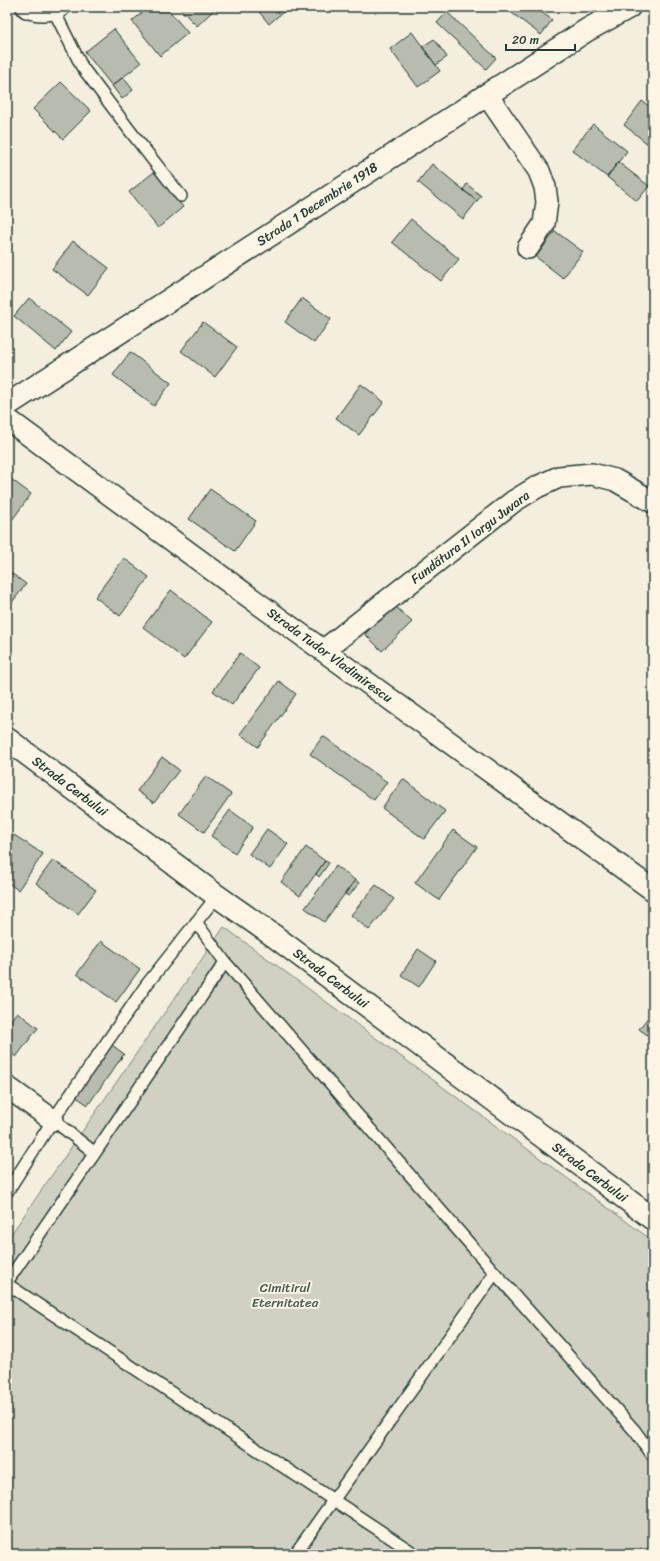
<svg xmlns="http://www.w3.org/2000/svg" width="660" height="1561" viewBox="0 0 660 1561" font-family="Sriracha,sans-serif">
<style>
.green{fill:#d0d1c2;stroke:#78877b}
.building{fill:#b8bcae;stroke:#1f3d34}
.lines{fill:none;stroke-linecap:round;stroke-linejoin:round}
.service-casing{stroke:#1f3d34;stroke-width:14}
.minor-casing{stroke:#1f3d34;stroke-width:24}
.tertiary-casing{stroke:#1f3d34;stroke-width:25}
.secondary-casing{stroke:#1f3d34;stroke-width:25}
.service{stroke:#fcf5e5;stroke-width:11}
.minor{stroke:#fcf5e5;stroke-width:21}
.tertiary{stroke:#fcf5e5;stroke-width:22}
.secondary{stroke:#fcf5e5;stroke-width:22}
.labels{text-anchor:middle;dominant-baseline:central;stroke-width:4;stroke-linejoin:round;paint-order:stroke}
.street-label{font-size:13px;fill:#1f3d34;stroke:#fcf5e5}
.park-label{font-size:13px;fill:#425b50;stroke:#fcf5e5}
</style>
<rect width="100%" height="100%" fill="#f3eede"/>
<filter id="ink" filterUnits="userSpaceOnUse"><feTurbulence type="fractalNoise" baseFrequency=".025" numOctaves="2"/><feDisplacementMap in="SourceGraphic" scale="8" xChannelSelector="R" yChannelSelector="G"/><feConvolveMatrix kernelMatrix="1 2 1 2 8 2 1 2 1" color-interpolation-filters="sRGB"/></filter>
<g filter="url(#ink)">
<path class="green" d="M224,927l429,314v313h-646v-314z"/>
<path class="building" d="M149,7h17l22,26 -28,23 -28,-35z
M178,7h39l-20,19z
M255,7h34l-20,17z
M504,7h31l17,13 -11,15z
M447,12l49,46 -10,11 -49,-46z
M114,29l27,34 -29,23 -27,-34z
M412,32l28,39 -22,16 -28,-38z
M434,39l13,18 -11,8 -14,-18z
M123,77l10,13 -11,9 -10,-13z
M61,82l30,29 -28,28 -30,-30z
M642,101l11,8v39l-29,-23z
M593,124l34,27 -20,26 -35,-27z
M618,162l31,24 -12,15 -30,-24z
M432,164l45,37 -14,18 -45,-37z
M154,172l29,35 -25,21 -29,-36z
M467,184l14,12 -4,5 -14,-11z
M411,219l48,40 -18,22 -49,-39z
M555,231l28,21 -20,26 -27,-21z
M73,241l36,27 -21,27 -36,-26z
M29,298l42,34 -15,19 -42,-35z
M302,298l29,21 -17,24 -29,-21z
M203,322l34,25 -22,30 -34,-26z
M130,352l41,31 -17,23 -41,-31z
M361,384l23,18 -25,33 -23,-17z
M7,476l24,18 -24,33z
M210,489l46,32 -21,30 -46,-32z
M124,558l25,19 -29,39 -25,-19z
M7,570l19,14 -19,25z
M171,590l41,32 -28,37 -41,-32z
M394,605l18,17 -30,29 -17,-17z
M240,653l19,15 -27,37 -19,-14z
M279,681l17,13 -38,53 -18,-13z
M323,736l64,46 -13,18 -64,-46z
M162,757l17,13 -25,33 -17,-12z
M206,776l25,18 -27,38 -25,-18z
M403,779l42,32 -21,28 -42,-31z
M230,810l23,17 -18,26 -24,-17z
M267,829l21,15 -18,25 -21,-15z
M453,830l24,17 -38,53 -24,-17z
M14,835l29,19 -25,36 -11,-8v-37z
M306,847l19,14 -25,35 -19,-14z
M53,860l43,30 -18,24 -42,-31z
M325,861l4,2 -10,14 -3,-3z
M336,866l19,14 -31,42 -19,-14z
M355,880l4,3 -10,13 -4,-2z
M376,885l18,14 -25,31 -18,-15z
M101,941l39,28 -24,33 -39,-28z
M418,949l18,12 -17,26 -18,-12z
M653,1011v28l-14,-10z
M17,1012l21,16 -22,29 -9,-7v-25z
M112,1045l12,9 -36,51 -13,-9z"/>
<g class="lines">
<g class="service-casing">
<path id="service" d="M53,9l29,58 49,65 50,64
M196,922l29,40 270,311 140,158 18,25
M53,1120l42,33
M7,1192l46,-72 94,-136 70,-88
M7,1282l218,-320
M7,1284l408,270
M295,1554l200,-281"/>
</g>
<g class="minor-casing">
<path id="minor" d="M27,7c9,4 23,4 32,0
M487,95l52,76 6,16 2,15 -3,22 -16,24
M7,419l230,169 416,302
M324,650l190,-149 23,-14 22,-10 33,-3 23,6 38,22
M7,1087l46,33"/>
</g>
<g class="tertiary-casing">
<path id="tertiary" d="M7,739l210,157 57,40 379,283"/>
</g>
<g class="secondary-casing">
<path id="secondary" d="M7,405l580,-375 42,-23"/>
</g>
<use href="#service" class="service"/>
<use href="#minor" class="minor"/>
<use href="#tertiary" class="tertiary"/>
<use href="#secondary" class="secondary"/>
</g>
</g>
<g class="labels">
<g class="street-label">
<text transform="translate(317 204) rotate(-33)">Strada 1 Decembrie 1918</text>
<text transform="translate(470 537) rotate(-37)">Fundătura II Iorgu Juvara</text>
<text transform="translate(330 655) rotate(36)">Strada Tudor Vladimirescu</text>
<text transform="translate(70 786) rotate(37)">Strada Cerbului</text>
<text transform="translate(331 978) rotate(37)">Strada Cerbului</text>
<text transform="translate(590 1172) rotate(37)">Strada Cerbului</text>
</g>
<g class="park-label">
<text x="285" y="1287">Cimitirul<tspan x="285" dy="15">Eternitatea</tspan></text>
</g>
</g>
<rect width="660" height="1561" fill="none" stroke="#fcf5e5" stroke-width="24"/>
<rect x="12" y="12" width="636" height="1537" fill="none" stroke="#1f3d34" stroke-width="1.5" filter="url(#ink)"/>
<path d="M506 44v6h69v-6" fill="none" stroke="#1f3d34" stroke-width="2"/>
<text x="512" y="44" font-size="12" fill="#1f3d34" stroke="#fcf5e5" stroke-width="3" paint-order="stroke">20 m</text>
</svg>
